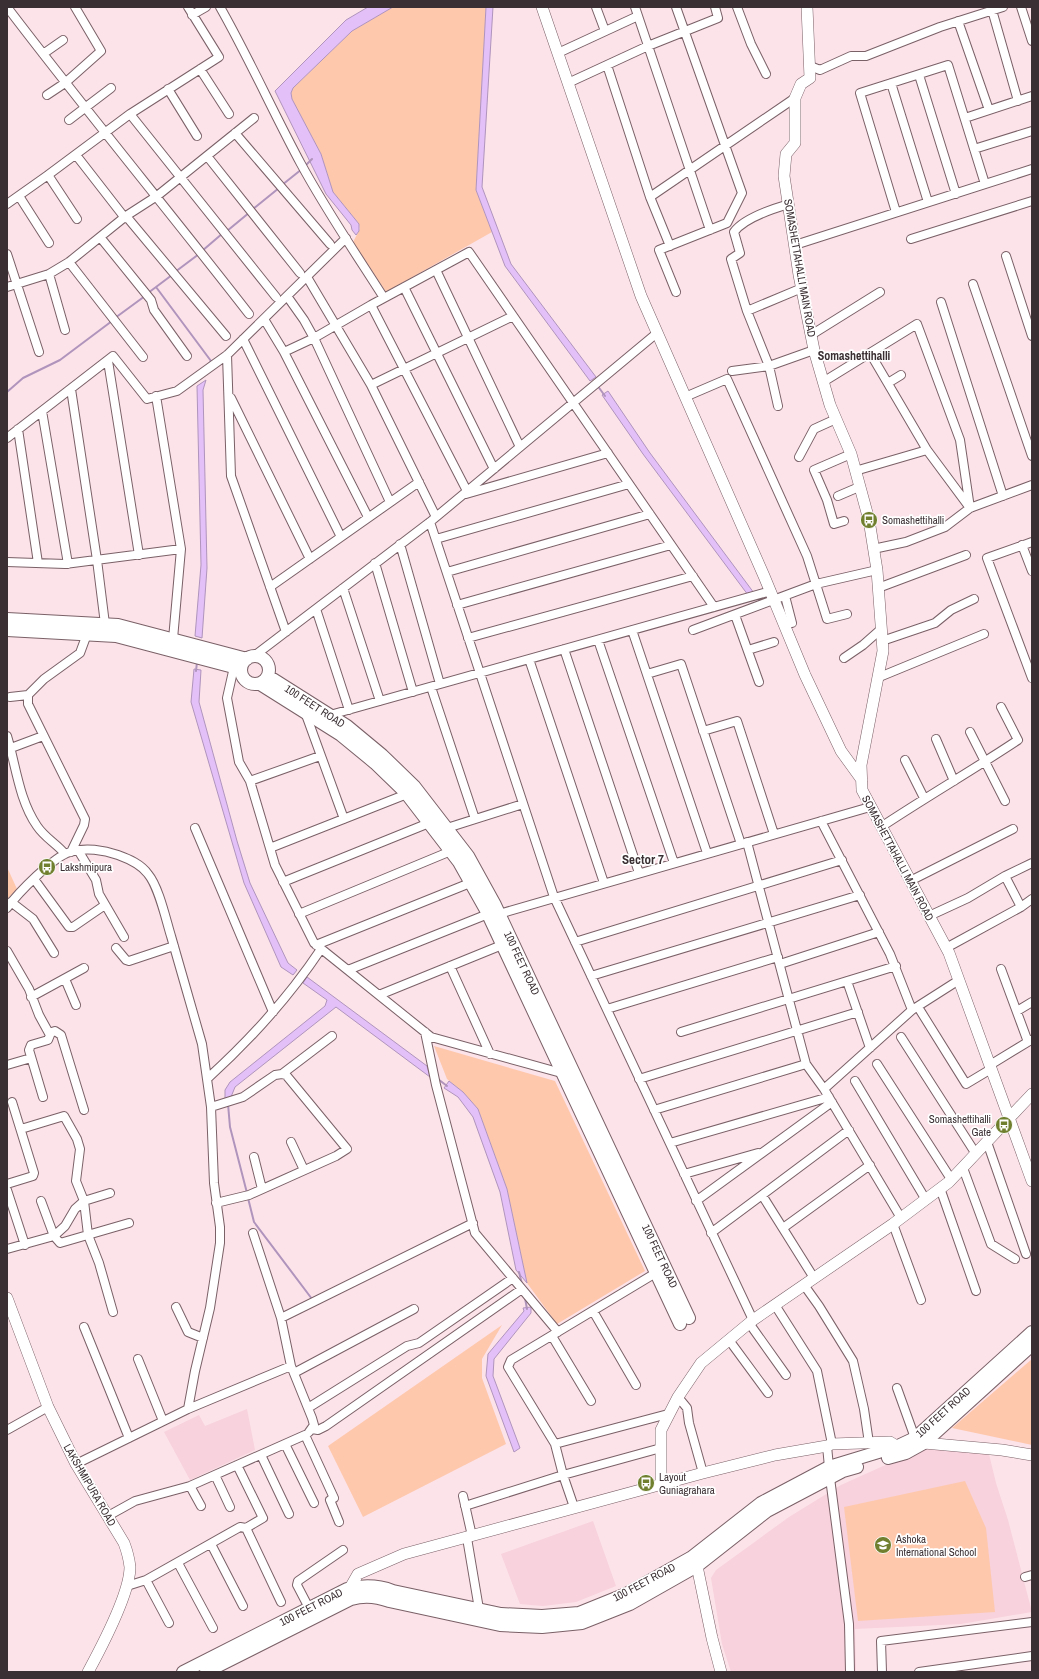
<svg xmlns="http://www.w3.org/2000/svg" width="1039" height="1679" viewBox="0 0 1039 1679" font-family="'Archivo Narrow',sans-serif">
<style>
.built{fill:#f8d2dc}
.green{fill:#fec8ad}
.water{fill:#e3c0f7;stroke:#b094bc}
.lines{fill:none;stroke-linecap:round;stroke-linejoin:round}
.stream{stroke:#b094bc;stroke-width:2}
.minor-casing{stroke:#7a6067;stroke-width:10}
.tertiary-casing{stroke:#7a6067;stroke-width:12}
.secondary-casing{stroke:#7a6067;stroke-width:14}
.minor{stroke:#fff;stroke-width:8}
.tertiary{stroke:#fff;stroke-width:11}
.secondary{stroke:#fff;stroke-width:12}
.labels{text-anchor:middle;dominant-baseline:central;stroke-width:3.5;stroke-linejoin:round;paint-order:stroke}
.street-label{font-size:11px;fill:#3a2f32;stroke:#fff}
.poi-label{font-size:11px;fill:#3a2f32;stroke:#fff;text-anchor:start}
.neighbourhood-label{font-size:12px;font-weight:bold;fill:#3a2f32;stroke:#fff}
.quarter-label{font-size:13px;font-weight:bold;fill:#3a2f32;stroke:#fff}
</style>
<rect width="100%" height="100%" fill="#fce3ea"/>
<path class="built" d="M247,1409l8,41 -65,30 -26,-48 35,-17 6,11z
M932,1444l57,10 7,29 12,37 24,92 -71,12 -106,5 1,43h-125l-9,-28 -11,-66 5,-8 73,-53 52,-32z
M593,1521l23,65 -40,16 -33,4 -23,-2 -19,-50z"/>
<path class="green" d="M393,7h93l-10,183 16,42 -106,60 -33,-50 7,-13 -1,-5 -26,-32 -12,-38 -29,-55 -1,-6 2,-5 59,-57z
M7,867l10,22 -10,10z
M434,1046l121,35 90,190 -88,53 -30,-41 -20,-94 -29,-80 -15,-17 -16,-13z
M502,1325l-20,34v19l24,66 -143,73 -35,-71z
M1032,1359v86l-80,-17z
M965,1481l21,47 9,84 -137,9 -14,-114z"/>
<path class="water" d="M368,7h25l-41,24 -59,57 -2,5 1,6 29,55 12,38 26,32v7l-3,4 -4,-5 -1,-5 -25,-31 -51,-103 71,-71z
M486,7h7l-11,180 29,77 85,113 -6,4 -85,-115 -29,-76z
M206,380l-3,10 4,178 -5,70 -7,-2 6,-71 -4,-179z
M608,391l42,62 104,140 -6,2 -105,-141 -41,-59z
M194,669l7,1 -2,32 38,139 13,42 38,80 9,7 -4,5 -12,-8 -37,-84 -53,-181z
M307,977l120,89 3,11 -94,-70 -101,80 -4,10 -6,2v-9l5,-8 95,-76 2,-6 -24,-17z
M449,1081l14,11 15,17 29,80 20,94 -11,-13 -16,-78 -27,-75 -15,-20 -14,-9z
M531,1307v6l-37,46 -1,17 27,72 -6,4 -28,-76 2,-22 36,-43 -1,-3z"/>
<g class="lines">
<path class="stream" d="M305,166l7,-7
M282,185l20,-16
M253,209l26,-21
M227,231l23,-19
M202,251l21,-18
M175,272l24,-18
M156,287l55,74 -2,3
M148,293l24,-18
M115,318l30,-22
M597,385l8,11
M7,392l16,-14 37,-18 52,-39
M196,671l1,-9
M438,1079l9,7
M228,1104l2,23 17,66
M248,1198l6,24 58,77
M519,1272l3,12
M525,1298l2,11"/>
<g class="minor-casing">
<path id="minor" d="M7,7c79,104 162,204 242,307
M188,7l31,50 -89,57 146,183
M220,7c29,51 53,105 81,157 25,46 55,90 83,134
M596,7l9,24
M635,7l75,223
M737,7l14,37 15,30
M1021,7l11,34
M992,10l26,91
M192,15l14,-8
M958,21l31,89
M558,53l80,-37
M43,54l20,-14
M607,65l43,132 20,49
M810,66l10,4 31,-14h15l74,-29 63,-20
M200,69l29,45
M919,75l37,119
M568,83l80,-37 70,-28 -3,-11
M891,83l37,119
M168,89l29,47
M47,95l18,-12 36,-32 -26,-44
M965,118l67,-22
M69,120l42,-32
M235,133l95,111
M974,149l58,-18
M76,155l49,63
M207,156l93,117
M48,175l29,44
M19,196l30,47
M650,197l145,-99
M7,204l41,-29 82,-61
M896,212l-36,-119 88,-28 37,119
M126,216l100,120
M100,237l51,63 3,10 33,46
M911,239l121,-38
M795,245l237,-76
M7,254l32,98
M1006,256l26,80
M69,262l74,95
M436,270l84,177
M49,274l16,56
M307,277l64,108 65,132
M973,284l59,172
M7,287l42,-13 20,-12 57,-46 31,-20 97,-78
M404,287l90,182
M676,292l-17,-42 68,-27 15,-30 -66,-186
M287,296l17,24 10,18 76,164
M941,302l62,194
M371,305l96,186
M747,311l55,-23
M264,319l20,33 84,165
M811,335l69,-43
M243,339l98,198
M284,352l30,-14 57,-33 98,-53 245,355
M227,355l4,121 55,156
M108,361l31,194
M732,371l37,-5 45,-16
M823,382l94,-58 43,116 10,68 -43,-58 -57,-97
M888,383l13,-8
M371,385l142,-69
M71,389l26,171 8,64
M156,396l25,153 -8,90
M685,397l42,-18 80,177 20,63 20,-5
M231,398l79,161
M778,406l-9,-40 -22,-55 -16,-52 9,-6 -6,-21c10,-14 38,-23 55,-28
M42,411l26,153
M18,429l20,134
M7,438l106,-82 34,43 30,-8 50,-36 119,-117
M799,457l15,-28 22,-10
M855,471l72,-21
M466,494l142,-41
M838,496l21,-9
M844,521l-10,3 -7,-24 -13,-30 37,-16
M430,522l124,375 199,423
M436,539l193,-55
M1032,542l-45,16 45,120
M400,544l40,140
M1022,545l10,26
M873,549l33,-7 39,-15 25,-19 62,-23
M7,562l58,2 116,-15
M375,563l38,129
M447,572l203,-58
M270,587l149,-105
M343,588l37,113
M878,588l88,-33
M785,596l7,27
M457,605l214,-60
M316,609l33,101
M735,615l24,67
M632,630l75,223
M693,630l123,-46 61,-14
M468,638l225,-62
M598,640l76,223
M882,641l53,-18 16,-13 23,-11
M564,649l75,224
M748,650l26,-8
M254,656l176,-134 227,-189
M844,658l19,-13 17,-15
M529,659l75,224
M234,667l-7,31 12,64 11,19 25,84 39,78 117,94 134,37
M647,674l34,-10 60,180
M877,678l107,-44
M431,687l44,132
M10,697l18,-2
M305,712l39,107
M330,715l441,-124
M703,731l34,-10 37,113
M970,732l35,69
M7,736c9,30 12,64 30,90 8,12 20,18 28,28
M936,739l18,42
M11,748l32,-12
M905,760l19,38
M250,781l70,-25
M821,821l69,133 22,56
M881,827c45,-30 92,-57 137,-87l-17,-33
M195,828l78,184
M447,828l76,-24
M747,842l59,222 18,25 77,129
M270,848l137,-54
M78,850l18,30 3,14 25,43
M71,852l13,-27 1,-6 -57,-115v-9l16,-16 36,-26 7,-19
M1005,876l27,-13
M34,879l35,48h4l32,-22
M910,881l103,-52
M283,882l146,-59
M11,902l22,17 21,34
M1021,907l11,-8
M7,908c11,-15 46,-51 63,-56 15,-5 34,-2 48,3 11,4 23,9 30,19 11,13 18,46 23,62 10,36 21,72 31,108l9,63 3,76 6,44v16l-10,65 -15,63 -7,38
M299,914l152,-63
M499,914l371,-107
M929,916l39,-18 37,-22 16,31 -75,41
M575,942l267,-82
M316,945l154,-62
M116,948l10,12 3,1 45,-15
M7,951l22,38 10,26 11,20 -2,5 -17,5 -2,5 14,47
M780,964l99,-32
M450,966l40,88
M1001,969l27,73
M348,970l140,-56
M591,976l269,-81
M65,979l11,26
M847,981l23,67
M379,995l123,-50
M31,997l53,-29
M918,1007l48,77 25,-15
M607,1009l171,-52
M1017,1011l15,-9
M425,1032l11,53 39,148 83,99
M681,1032l215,-66
M49,1033l6,-2 6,4 23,75
M901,1037l75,117
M877,1064l74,115
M7,1065l24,-7
M990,1065l41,-25
M282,1074l50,-38
M208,1078c43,-39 81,-81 113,-129
M639,1079l219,-67
M855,1081l71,119
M824,1089l88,-79 47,-30
M211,1107l32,-10 32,-22 7,-1 4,1 61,74 -11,7 -87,39 -33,8
M654,1110l152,-46
M21,1129l43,-13 13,23 3,10 -4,32 8,20 4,34 11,28 14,49
M291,1142l13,28
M987,1142l39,112
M670,1143l159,-46
M254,1157l8,32
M963,1168l28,76 24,15
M684,1174l74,-21
M7,1184l26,-8 1,-3 -22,-71
M940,1188l36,103
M7,1190l18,55
M762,1195l52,83
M41,1201l13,35 6,7 69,-20
M696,1201l136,-99
M893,1224l28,76
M783,1228l87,-63
M253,1233l28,85 10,48 21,52 2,7 -5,7
M711,1233l138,-103
M7,1249l47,-13 11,-10 10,-17 9,-8 26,-8
M804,1285l15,21 34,55 11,48 5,34
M775,1305l42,66 15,73
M176,1307l12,25 15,6
M593,1311l43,74
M281,1318l192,-95
M749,1323l37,52
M84,1327l45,111
M552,1336l39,65
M729,1340l39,53
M138,1359l25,62
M294,1373l120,-64
M897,1388l18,50
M678,1397l9,11 2,15 14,50
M308,1408l99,-62 12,-3 94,-65
M312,1429l6,1 8,-4 196,-137
M7,1430l41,-23
M285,1444l29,59
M555,1444l113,-30
M827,1446l2,21
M261,1455l28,59
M76,1464l112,-55 103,-43
M237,1465l26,53 -17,10
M215,1475l15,32
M830,1478l19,146 1,48
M190,1486l11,20
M463,1496l9,40
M465,1506l98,-31 98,-27
M574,1507l-11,-32 -8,-31 -47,-77 3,-7 148,-89
M108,1516l27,-15 55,-15 115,-51 29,63 -4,2 9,22
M467,1538l12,71
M211,1544l32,62
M178,1563l35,65
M1025,1577l7,-2
M146,1580l23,43
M127,1586l19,-6 94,-53 6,1 35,74
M309,1608l-12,-23 1,-4 45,-31
M882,1672l-1,-31 151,-19
M919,1672l113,-16"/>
</g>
<g class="tertiary-casing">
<path id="tertiary" d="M542,7l99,289 123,280 41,99 36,76 21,29
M807,7l3,71 -9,6 -6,14v45l-9,11 -2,22 15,99 15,75 16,55 21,49 18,66 8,50 6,81 -22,114 1,25 87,163 83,228
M7,1298l41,109 28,57 48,79c3,8 5,15 6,24 0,26 -29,81 -42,105
M919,1440l5,3 78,7 30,5
M661,1484v-54l17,-33 23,-34 52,-43 140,-96 56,-42 83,-88
M693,1559l4,7 15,72 9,34
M351,1596l-1,-8 8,-14 46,-20 299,-81 72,-18 52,-9 5,-2 58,-2 13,8"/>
</g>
<g class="secondary-casing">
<path id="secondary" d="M7,619l111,6 129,34
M7,630l109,6 125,33
M241 670a14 14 0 1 1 28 0a14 14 0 1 1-28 0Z
M268,676l79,50 35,29 32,31 54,70 27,49 194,413
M260,684l81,51 34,28 31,30 53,69 27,48 194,414
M888,1458l18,-5 18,-10 108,-98
M183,1672l164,-83c16,-4 30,-4 46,2l108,23 41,2 37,-3 47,-19 66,-37 69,-54 68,-36 69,-21 17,-8 117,-106
M206,1672l145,-73c13,-4 25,-3 38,2l111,24 42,2 40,-4 48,-19 67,-38 70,-55 76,-40 14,-4"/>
</g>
<use href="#minor" class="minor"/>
<use href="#tertiary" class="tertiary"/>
<use href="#secondary" class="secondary"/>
</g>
<defs>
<g id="bus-disc" transform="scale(0.9)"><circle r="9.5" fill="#6f7f2e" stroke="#fff"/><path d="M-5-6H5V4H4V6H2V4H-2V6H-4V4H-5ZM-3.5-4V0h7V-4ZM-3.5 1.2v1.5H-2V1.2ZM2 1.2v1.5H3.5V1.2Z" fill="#fff"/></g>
<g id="school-disc" transform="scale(0.9)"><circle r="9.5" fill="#6f7f2e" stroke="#fff"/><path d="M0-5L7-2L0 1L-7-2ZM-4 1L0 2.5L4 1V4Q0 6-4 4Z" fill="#fff"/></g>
</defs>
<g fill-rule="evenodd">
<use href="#bus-disc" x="869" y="520"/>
<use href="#bus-disc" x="47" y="867"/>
<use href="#bus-disc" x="1004" y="1125"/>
<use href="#bus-disc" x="646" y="1483"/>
<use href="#school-disc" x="883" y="1545"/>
</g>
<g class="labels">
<g class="street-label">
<text transform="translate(800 268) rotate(80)">SOMASHETTAHALLI MAIN ROAD</text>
<text transform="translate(315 706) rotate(33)">100 FEET ROAD</text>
<text transform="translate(898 858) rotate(62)">SOMASHETTAHALLI MAIN ROAD</text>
<text transform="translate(522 963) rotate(65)">100 FEET ROAD</text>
<text transform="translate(660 1256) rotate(65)">100 FEET ROAD</text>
<text transform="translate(943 1412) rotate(-42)">100 FEET ROAD</text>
<text transform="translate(90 1485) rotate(60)">LAKSHMIPURA ROAD</text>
<text transform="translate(644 1582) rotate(-28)">100 FEET ROAD</text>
<text transform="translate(311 1607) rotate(-27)">100 FEET ROAD</text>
</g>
<g class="poi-label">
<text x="882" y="520">Somashettihalli</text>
<text x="60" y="867">Lakshmipura</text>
<text x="991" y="1119" text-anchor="end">Somashettihalli<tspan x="991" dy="13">Gate</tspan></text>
<text x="659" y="1477">Layout<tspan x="659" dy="13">Guniagrahara</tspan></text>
<text x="896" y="1539">Ashoka<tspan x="896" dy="13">International School</tspan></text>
</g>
<g class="neighbourhood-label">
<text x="854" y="356">Somashettihalli</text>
</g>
<g class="quarter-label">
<text x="643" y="859">Sector 7</text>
</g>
</g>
<rect width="1039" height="1679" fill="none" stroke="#3a2f32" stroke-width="16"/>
</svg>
